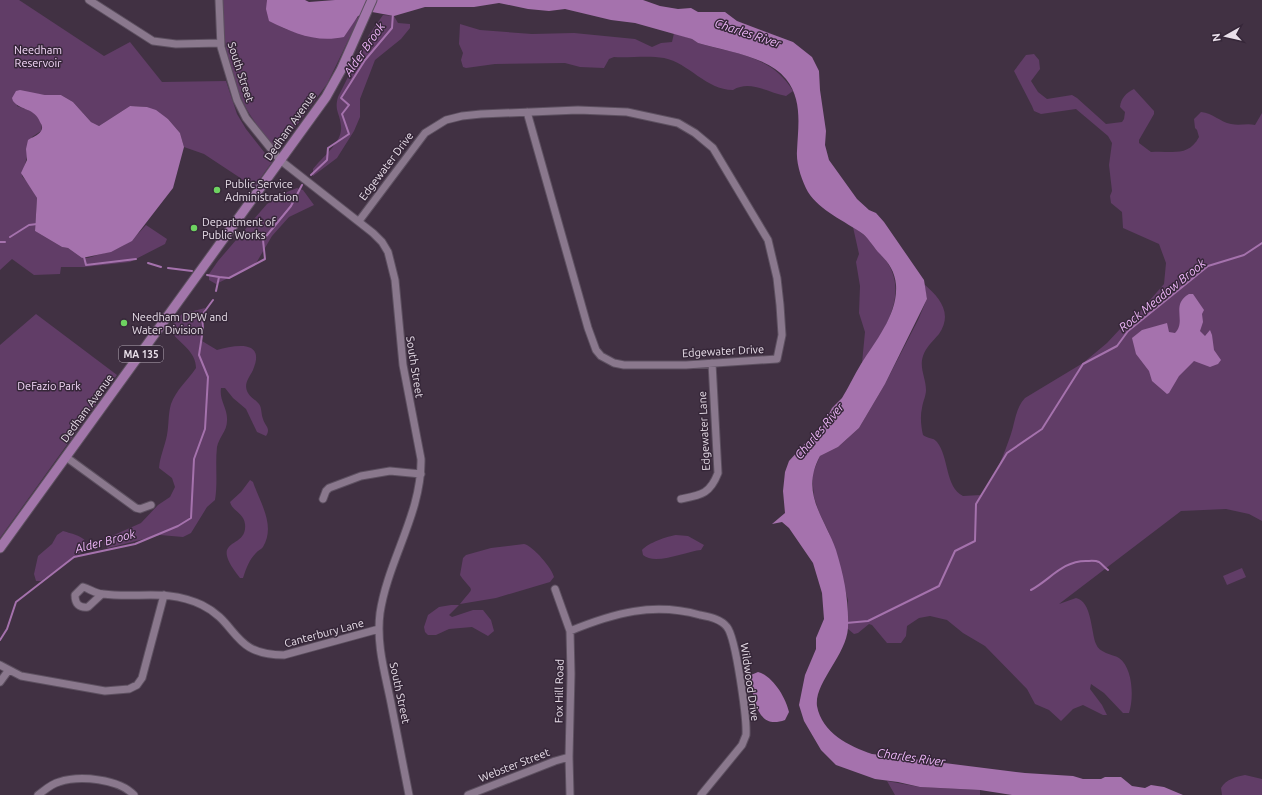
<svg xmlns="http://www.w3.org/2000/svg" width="1262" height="795" viewBox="0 0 1262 795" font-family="Ubuntu,sans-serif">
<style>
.green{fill:#613d67}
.water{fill:#a572ad}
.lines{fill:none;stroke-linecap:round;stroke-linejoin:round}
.stream{stroke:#a572ad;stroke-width:2}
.minor-casing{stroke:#5d5060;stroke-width:9}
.major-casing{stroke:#5d5060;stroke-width:11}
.minor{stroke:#8a788d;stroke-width:7}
.major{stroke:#a276aa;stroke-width:9}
.poi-dot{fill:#6ed361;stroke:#362739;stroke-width:1.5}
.labels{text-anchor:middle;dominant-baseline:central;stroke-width:3;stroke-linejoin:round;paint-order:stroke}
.shield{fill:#362739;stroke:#b3a8b5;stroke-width:1}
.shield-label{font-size:10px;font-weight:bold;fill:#e9dfea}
.park-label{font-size:11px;fill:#f4d8f9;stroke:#362739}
.street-label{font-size:11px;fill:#e9dfea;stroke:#362739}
.poi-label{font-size:11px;fill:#e9dfea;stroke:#362739;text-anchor:start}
.water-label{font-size:12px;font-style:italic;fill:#efb7f9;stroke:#362739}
</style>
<rect width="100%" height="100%" fill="#413143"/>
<path class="green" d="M0,0h19l85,56 26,-14 32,40 64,-1 11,33 9,15 26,33 -18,25 -50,-33 -20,-7 -4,-14 -12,-14 -21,-12 -17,-1 -31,20 -8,-4 -18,-20 -12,-7h-16l-29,-4 1,15c12,4 28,9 24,25l-9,6 -10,39 7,8 8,14 -2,33 27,16 6,1 14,10c7,1 13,-3 19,-4 22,-6 30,-12 45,-29l21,14 -2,5 -35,18 -46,5h-23l-1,7 -26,1 -22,-16 -12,11z
M223,0h44c-2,38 49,34 77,37l10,-16 7,-7 -34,70 -47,64c-8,0 -13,-10 -17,-15 -33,-42 -40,-81 -40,-133z
M383,15l11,1 4,7 12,1v4l-9,11 -26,21 -15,39v18l-6,14 -17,27 -24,18v-7c9,-12 30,-27 28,-43 -1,-13 -7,-15 -3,-29l31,-62z
M460,24l20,6 52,4 42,-1 61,6 17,8 9,-4 11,-1 2,-9 18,6 6,4c37,11 74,12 95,48l-7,5c-19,-4 -36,-16 -53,-6 -27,0 -44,-27 -69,-32 -16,-3 -34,0 -50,-1l-5,2 -5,9 -24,-1 -15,-4 -70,1 -29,4 -3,-1 -2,-7 2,-7 -4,-9z
M1034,54l5,6 1,9 -9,12 7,11 9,7 25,-4 5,3 29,26 16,-2 2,-3 1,-7 -5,-5c1,-9 6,-14 14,-18l20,22v3l-15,26v3l12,9c20,-2 37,6 48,-15l-2,-7 -2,-2 -1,-9 7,-7c12,1 19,10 30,12 9,2 16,-1 24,1l7,-12v408l-13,-7 -23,-5 -45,2 -122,93 17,-6c16,3 15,35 20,46 3,9 16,10 23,14 14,10 15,40 10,55h-6l-19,-20 -13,-9 -1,5 12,16 5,10h-4l-20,-10 -10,4 -12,12 -12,-11 -14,-6 -8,-15 -42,-43 -22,-13 -16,-13 -17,-4 -11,2 -12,8 -1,10 -5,7h-14l-15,-18 -3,-1 -11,9 -4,1 -6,-5v-29l-19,-67 -10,-21 -5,-15 -2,-22 8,-19 18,-9 21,-19 26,-44 33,-64 9,-21 -3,-15c16,14 29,29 15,50 -6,7 -13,13 -16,22 -4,12 3,22 3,34 0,6 -3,11 -4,18 -2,8 -1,18 1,27 5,4 10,2 14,7 12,15 8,45 26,54l18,-1c14,-16 23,-41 30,-61 4,-12 5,-27 14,-36l58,-35 24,-20 14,-15 15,-12 28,-32 2,-21 -7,-19 -36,-16 -1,-16 -11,-9 -1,-7 2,-5 -3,-26 3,-22 -4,-7 -32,-27 -35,5 -7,-3 -2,-5 -18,-35 12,-16z
M297,188l6,2 11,15 -25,12 -17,19 -17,29 -39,19 -7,-4v-6l9,-13 49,-57 15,-10z
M853,227c7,5 15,10 21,18 2,2 3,5 5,7 35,36 7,77 -17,111l3,-31 -6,-19 1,-27 -4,-24 3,-8z
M205,308l-5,23 2,10 15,9c18,-5 49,-11 36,20 -4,8 -10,14 -5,23 3,5 8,7 11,11 3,4 2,10 4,15 1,4 5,8 5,11 0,3 -1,4 -2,6l-9,-4 -11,-23 -13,-11 -8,-10h-4c-2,13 7,20 6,33 0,10 -8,16 -10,26 -2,17 1,35 -2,53l-8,7 -16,26 -8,4 -23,-2 -52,13 -4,-3 1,-6 36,-16 17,-18 12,-8 5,-10 -3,-9 -13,-10c1,-12 6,-22 8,-33 2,-10 1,-21 4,-31 5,-14 17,-24 25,-36 0,-16 -15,-24 -25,-36l1,-7 10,-11z
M36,314l81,61 -117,163v-193z
M250,480l3,2c7,21 23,43 10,65 -2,3 -5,3 -7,6 -7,7 -10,16 -13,25h-3c-34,-43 8,-27 5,-54 -1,-11 -13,-13 -15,-22l11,-10z
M63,531c9,3 24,5 25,16l-47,34h-5l-2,-7 4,-18 14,-12 5,-9z
M676,535l12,1 16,9 -3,5c-14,1 -46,16 -58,5l-1,-5c6,-7 26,-14 34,-15z
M524,544c9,2 28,24 30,33l-4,5 -54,16 -36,6c16,-20 13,-10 0,-29l3,-17 3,-3 25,-7z
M1242,568l4,9 -19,8 -4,-9z
M451,605h8l-10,10 3,2 21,-7h10l8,10 3,11 -6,5 -16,-9 -23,2 -13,6h-8l-3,-3 -1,-5 4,-12 11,-8z
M1245,775l17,4v16h-40l-1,-7c5,-9 15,-11 24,-13z
M887,781l33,6 60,3v5h-85z"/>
<path class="water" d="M267,0h38l4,2 26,-2h308l17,6 18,3 13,-1 7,4h27l12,9 56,21 19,15 7,14 1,19 6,41 -1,14 4,15 28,39 12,11 7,3 8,9 40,58 3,19 -42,85 -26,44 -21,19 -18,9c-20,37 4,60 16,94 8,26 13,51 12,78 -2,28 -34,55 -31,78 5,27 32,40 55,48l153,19 48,3 10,3h18l4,-2h16l11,9 13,2 6,-3 13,2 19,8h-171l-32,-5 -60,-3 -22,-5 -23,-3 -39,-14 -15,-15 -17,-29 -5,-16 6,-30 11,-26v-11l8,-19 -2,-26 -9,-30 -24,-35 -7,-6 -10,2 13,-11 -2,-22 2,-19 4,-11 21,-23 8,-2 14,-28 10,-10c7,-11 12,-23 19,-34 15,-24 37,-50 35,-79 -1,-13 -7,-22 -16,-31 -6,-6 -10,-14 -17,-20 -18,-13 -43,-23 -55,-42 -6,-11 -12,-28 -11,-41 1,-24 6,-51 -11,-72 -18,-23 -62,-28 -88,-36l-6,-4 -57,-16 -24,-3 -46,-11 -16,2 -21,-2 -29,-6 -25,4h-49l-31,9 -22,-4 -14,4 -14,21c-28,6 -51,-4 -75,-16l-3,-12z
M20,90l25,5h16l12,7 18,20 8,4 31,-20 17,1 9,3 12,9 12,14 4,14 -11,41 -41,53 -21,11 -29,6 -14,-10 -6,-1 -27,-16 2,-33 -16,-25 6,-13 -1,-11 2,-9c4,-3 10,-4 13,-9 2,-3 1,-6 -1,-9 -5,-14 -19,-11 -27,-21l-1,-3 4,-7z
M1189,294h4l11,16 -2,4 1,8 -3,9 5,5 5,-6 2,5 2,15 7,10 -3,4 -8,3 -16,-6 -15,15 -10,17 -2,1 -15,-13 -3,-10 -13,-17 -4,-16 10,-8 25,-7 2,9 6,1c12,-12 -5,-28 14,-39z
M758,672c15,4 28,26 31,40l-4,8c-28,10 -30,-19 -35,-40l1,-5z"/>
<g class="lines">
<path class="stream" d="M311,175l16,-15 1,-12 21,-14 -7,-20 7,-9 -8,-7 24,-38 27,-32 1,-15
M10,237l19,-12 8,-1
M0,242h5
M84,257l2,8 50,-6
M148,263l13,4
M168,268l24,3
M207,275l12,2
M216,291l3,-14 10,1 36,-19 -2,-19 28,-34 11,-21
M1031,590c19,-10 31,-29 55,-29 4,0 9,-1 13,1 3,2 6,6 9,8
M846,623l22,-2 71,-35 16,-35 20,-10 1,-37 31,-51 35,-24 41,-65 34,-18 11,-15 80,-65 36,-11 18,-12
M0,640l7,-11 9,-27 58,-45 61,-13 43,-18 13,-8 3,-59 11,-30 3,-52 -9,-22 4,-26 -1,-14 11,-15"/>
<g class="minor-casing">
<path id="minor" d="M89,0l64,41 23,3 44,-1
M219,0l2,47 16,53 9,18 34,42 93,73 9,9 6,10 7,28 8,85 18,94c1,54 -33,101 -41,154 -4,31 5,60 11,90 6,30 12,61 18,92
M359,221l66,-88 21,-13 16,-4 19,-2 97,-4 49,2 51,11 17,10 18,15 55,92 9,38 3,27 2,30 -5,24 -91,6h-62l-10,-2 -13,-7 -5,-6 -8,-22 -61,-216
M66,457l70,51 4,1 11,-4
M323,499l3,-8 3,-3 32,-12 29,-5 31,3
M681,499c20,-4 29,-5 37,-26l-6,-110
M555,589l15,42 1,43 -2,83 1,38
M102,594l-14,13c-9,1 -13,-3 -13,-12l8,-8c7,2 13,7 20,7 35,5 63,-6 99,11 37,18 29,50 82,50l95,-26
M570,631c44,-18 83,-29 130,-16 10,2 21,4 27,12 9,11 20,92 19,108l-4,10 -41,50
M0,665l21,11 84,15 24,-2 8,-4 5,-7 22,-83
M0,682l8,-11
M38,795c7,-5 13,-11 21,-13 21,-7 60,-3 75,13
M468,795l87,-34 14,-4"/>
</g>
<g class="major-casing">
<path id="major" d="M0,548l326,-451 15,-27 31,-70"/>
</g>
<use href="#minor" class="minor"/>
<use href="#major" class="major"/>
</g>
<g class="poi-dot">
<circle cx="217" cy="190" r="4"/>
<circle cx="194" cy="228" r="4"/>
<circle cx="124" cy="323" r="4"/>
</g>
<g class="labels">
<rect class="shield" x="119" y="346" width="44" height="16" rx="3"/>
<g class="shield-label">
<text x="141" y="354">MA 135</text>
</g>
<g class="park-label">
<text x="38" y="50">Needham<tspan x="38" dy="13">Reservoir</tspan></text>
<text x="49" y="386">DeFazio Park</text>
</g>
<g class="street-label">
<text transform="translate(241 72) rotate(72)">South Street</text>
<text transform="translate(290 126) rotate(-55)">Dedham Avenue</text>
<text transform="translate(386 166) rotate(-53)">Edgewater Drive</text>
<text transform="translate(723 351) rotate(-3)">Edgewater Drive</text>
<text transform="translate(415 367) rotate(81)">South Street</text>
<text transform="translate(87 408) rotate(-54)">Dedham Avenue</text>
<text transform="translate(704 431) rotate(-93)">Edgewater Lane</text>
<text transform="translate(324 633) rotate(-15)">Canterbury Lane</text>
<text transform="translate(750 682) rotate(82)">Wildwood Drive</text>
<text transform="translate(559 691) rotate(-89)">Fox Hill Road</text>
<text transform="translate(400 693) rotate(78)">South Street</text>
<text transform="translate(514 765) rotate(-21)">Webster Street</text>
</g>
<g class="poi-label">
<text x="225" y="184">Public Service<tspan x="225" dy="13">Administration</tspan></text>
<text x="202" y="222">Department of<tspan x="202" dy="13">Public Works</tspan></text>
<text x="132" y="317">Needham DPW and<tspan x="132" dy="13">Water Division</tspan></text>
</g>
<g class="water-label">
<text transform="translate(748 33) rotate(18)">Charles River</text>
<text transform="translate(364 49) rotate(-55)">Alder Brook</text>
<text transform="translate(1162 295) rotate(-39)">Rock Meadow Brook</text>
<text transform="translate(819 431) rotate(-50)">Charles River</text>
<text transform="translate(105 541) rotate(-15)">Alder Brook</text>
<text transform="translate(911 757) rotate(8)">Charles River</text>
</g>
</g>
<g transform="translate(1226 36) rotate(262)" stroke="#362739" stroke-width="3" paint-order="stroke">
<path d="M0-3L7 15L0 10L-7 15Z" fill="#e9dfea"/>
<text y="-6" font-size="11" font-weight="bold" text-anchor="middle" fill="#e9dfea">N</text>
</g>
</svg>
